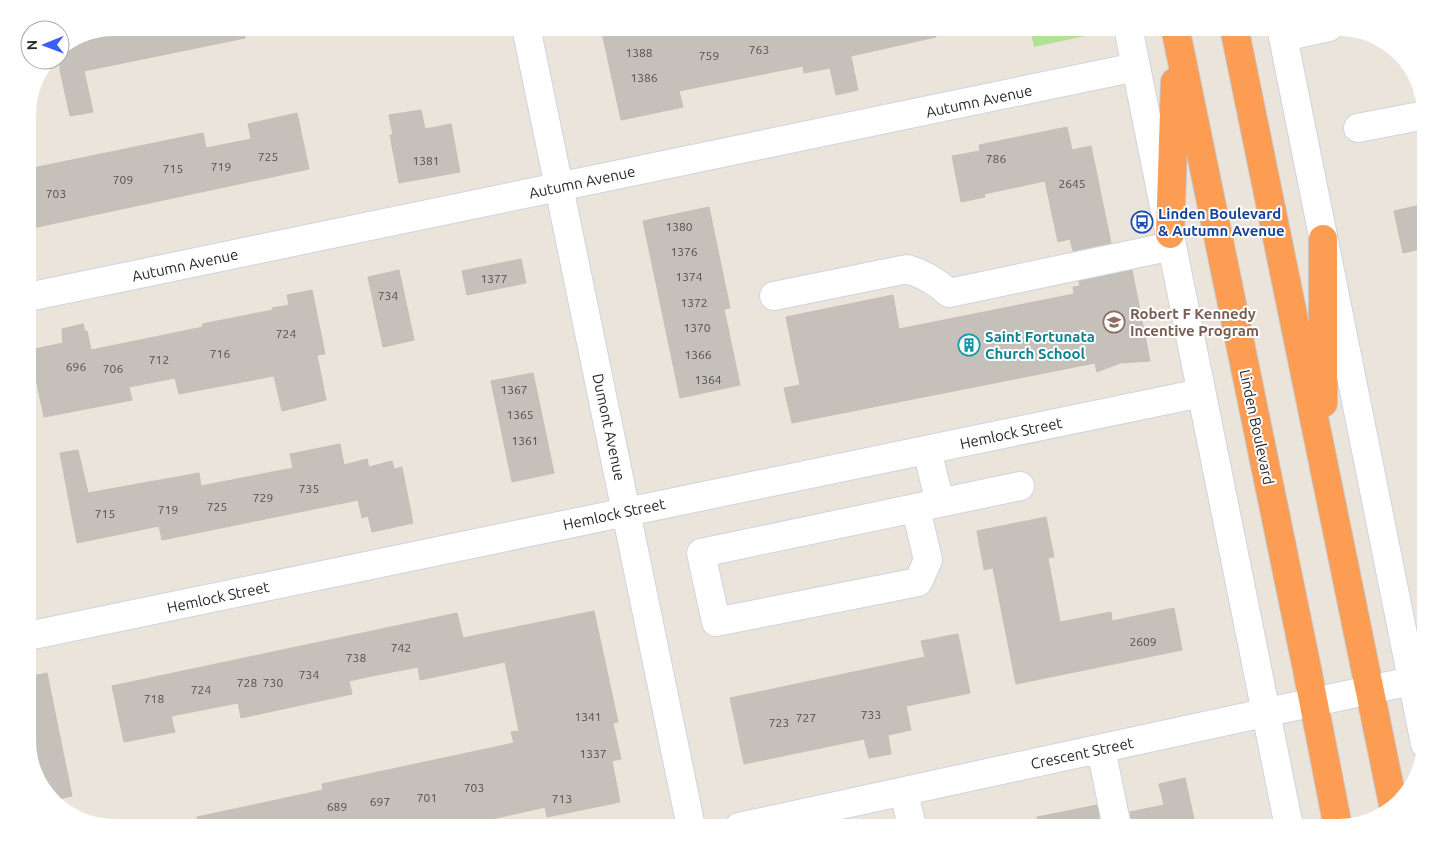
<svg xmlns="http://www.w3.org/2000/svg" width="1453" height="855" viewBox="0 0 1453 855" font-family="Ubuntu,sans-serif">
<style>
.green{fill:#b0e296}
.building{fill:#c6c0ba;stroke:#c6bfb4}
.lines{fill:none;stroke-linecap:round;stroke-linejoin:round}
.minor-casing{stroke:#cfd3e2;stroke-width:30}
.highway-casing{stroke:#c7c7c7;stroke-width:30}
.minor{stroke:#fff;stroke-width:28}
.highway{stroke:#fd9c53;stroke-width:28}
.labels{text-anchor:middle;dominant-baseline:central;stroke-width:4;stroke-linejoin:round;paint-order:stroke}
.number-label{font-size:12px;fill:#504e4c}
.street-label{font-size:15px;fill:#282828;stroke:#fff}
.transit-label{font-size:15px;font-weight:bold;fill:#164399;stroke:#fff;text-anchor:start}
.education-label{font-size:15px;font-weight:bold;fill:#785e54;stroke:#fff;text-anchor:start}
.culture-label{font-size:15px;font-weight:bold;fill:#0d838f;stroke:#fff;text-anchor:start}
</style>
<rect width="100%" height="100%" fill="#ebe4da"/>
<path class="green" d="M1030,28h64l1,6 -61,13z"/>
<path class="building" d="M114,28h130l1,10 -161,33 9,41 -23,4 -10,-46v-22l21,-14z
M601,28h65l1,5 26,-5h242l1,9 -85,19 7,34 -22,5 -6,-27 -26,5 -1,-7 -124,25 4,16 -62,13z
M421,110l4,19 26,-5 9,48 -61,11 -9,-48h3l-4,-20z
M297,113l12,56 -281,60v-60l175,-36 3,15 45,-9 -3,-15z
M1067,127l5,23 19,-4 20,97 -38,8 -3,-12 -12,3 -13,-61 -61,13 1,3 -24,5 -9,-46 28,-5 -1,-6z
M1425,204v44l-22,5 -9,-42z
M709,207l21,101 -6,1 16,76 -60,13 -37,-177z
M521,259l5,24 -59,12 -5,-24z
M399,270l15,70 -31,7 -15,-70z
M1132,270l18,91 -30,2 -23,9 -2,-9 -303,60 -8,-35 16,-3 -14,-68 107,-22 6,34 175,-35 -1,-7 7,-1 -1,-5z
M312,290l13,64 -8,1 9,45 -44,11 -8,-35 -95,18 -4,-16 -46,9 3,13 -88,17 -14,-67 33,-7 -1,-14 21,-5 2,8 2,-1 4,19 112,-23 -1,-3 71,-14 -1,-2 17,-3 -2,-10z
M533,373l21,100 -42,9 -21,-101z
M340,444l4,21 23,-6 2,8 23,-6 2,8 8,-2 11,56 -41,9 -4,-16 -6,2 -4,-18 -196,40 -3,-14 -82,17 -17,-90 18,-3 10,43 111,-20 2,13 92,-18 -3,-14z
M1046,517l8,40 -6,1 12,64 51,-10 1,9 62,-13 8,42 -166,34 -23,-116 -9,2 -7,-39z
M594,611l24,111 -5,1 8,36 -9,2 8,41 -73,15 -2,-10 -92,21h-255l-1,-11 126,-27 -1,-6 192,-41 -3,-11 8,-1 -14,-69 -85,18 -2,-13 -46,9 -23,5 3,13 -111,24 -3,-15 -67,13 4,16 -51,10 -12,-56 345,-73 6,25z
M958,634l12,59 -64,13 5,24 -23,5 3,19 -22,4 -5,-19 -120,25 -14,-66 195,-41 -4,-16z
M47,673l25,123 -17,4 -16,-16 -11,-38v-69z
M1185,778l11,50h-64l-2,-16 34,-7 -5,-21z
M1097,805l4,23h-63l-1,-11z"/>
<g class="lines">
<g class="minor-casing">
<path id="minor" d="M526,27l165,800
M1128,27l161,800
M1281,27l144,717
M1283,37l46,-10
M1358,128l67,-13
M774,296l133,-27c17,5 29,12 42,24l223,-47
M28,297l1108,-230
M927,450l13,53
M916,509l12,51 -10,22 -202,40 -15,-69 319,-67
M28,636l1173,-243
M1101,749l16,78
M904,792l8,35
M739,827l686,-149"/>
</g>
<g class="highway-casing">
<path id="highway" d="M1175,27l131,637 32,163
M1234,27l159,777
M1170,234l5,-152
M1323,239v164"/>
</g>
<use href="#minor" class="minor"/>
<use href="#highway" class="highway"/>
</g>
<defs>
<g id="bus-ring" transform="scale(1.125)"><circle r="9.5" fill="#fff" stroke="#1a4fb4" stroke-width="1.5"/><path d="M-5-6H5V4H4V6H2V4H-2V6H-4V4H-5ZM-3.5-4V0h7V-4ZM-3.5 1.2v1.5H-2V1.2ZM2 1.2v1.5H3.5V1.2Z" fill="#1a4fb4"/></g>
<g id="school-ring" transform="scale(1.125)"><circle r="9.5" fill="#fff" stroke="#8d6e63" stroke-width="1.5"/><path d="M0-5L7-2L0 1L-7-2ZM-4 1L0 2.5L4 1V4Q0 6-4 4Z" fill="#8d6e63"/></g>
<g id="building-ring" transform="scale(1.125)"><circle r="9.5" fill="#fff" stroke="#0f9aa8" stroke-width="1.5"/><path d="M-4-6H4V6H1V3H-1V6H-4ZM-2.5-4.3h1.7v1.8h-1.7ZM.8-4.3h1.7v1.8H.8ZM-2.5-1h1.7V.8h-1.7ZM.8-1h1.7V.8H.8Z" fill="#0f9aa8"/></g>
</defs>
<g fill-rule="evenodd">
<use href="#bus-ring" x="1142" y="222"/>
<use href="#school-ring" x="1114" y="322"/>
<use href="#building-ring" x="969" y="345"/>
</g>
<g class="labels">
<g class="number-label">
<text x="759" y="49">763</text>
<text x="639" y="52">1388</text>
<text x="709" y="55">759</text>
<text x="644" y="77">1386</text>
<text x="268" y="156">725</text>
<text x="996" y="158">786</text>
<text x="426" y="160">1381</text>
<text x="221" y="166">719</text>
<text x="173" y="168">715</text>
<text x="123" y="179">709</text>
<text x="1072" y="183">2645</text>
<text x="56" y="193">703</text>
<text x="679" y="226">1380</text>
<text x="684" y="251">1376</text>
<text x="689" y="276">1374</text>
<text x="494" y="278">1377</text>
<text x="388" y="295">734</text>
<text x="694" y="302">1372</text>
<text x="697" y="327">1370</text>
<text x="286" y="333">724</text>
<text x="220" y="353">716</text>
<text x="698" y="354">1366</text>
<text x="159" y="359">712</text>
<text x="76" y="366">696</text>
<text x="113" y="368">706</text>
<text x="708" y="379">1364</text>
<text x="514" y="389">1367</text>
<text x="520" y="414">1365</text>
<text x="525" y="440">1361</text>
<text x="309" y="488">735</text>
<text x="263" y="497">729</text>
<text x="217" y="506">725</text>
<text x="168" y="509">719</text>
<text x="105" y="513">715</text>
<text x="1143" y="641">2609</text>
<text x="401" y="647">742</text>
<text x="356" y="657">738</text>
<text x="309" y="674">734</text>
<text x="247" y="682">728</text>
<text x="273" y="682">730</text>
<text x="201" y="689">724</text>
<text x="154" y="698">718</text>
<text x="871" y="714">733</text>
<text x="588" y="716">1341</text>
<text x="806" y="717">727</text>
<text x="779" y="722">723</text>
<text x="593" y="753">1337</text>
<text x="474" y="787">703</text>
<text x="427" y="797">701</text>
<text x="562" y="798">713</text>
<text x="380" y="801">697</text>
<text x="337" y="806">689</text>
</g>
<g class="street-label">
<text transform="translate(979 101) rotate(-12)">Autumn Avenue</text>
<text transform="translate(582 182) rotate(-12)">Autumn Avenue</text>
<text transform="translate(185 265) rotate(-12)">Autumn Avenue</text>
<text transform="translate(609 427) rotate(78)">Dumont Avenue</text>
<text transform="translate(1257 427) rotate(78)">Linden Boulevard</text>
<text transform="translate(1011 433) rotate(-12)">Hemlock Street</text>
<text transform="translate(614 514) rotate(-12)">Hemlock Street</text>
<text transform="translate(218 597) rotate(-12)">Hemlock Street</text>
<text transform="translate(1082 753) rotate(-12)">Crescent Street</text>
</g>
<g class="transit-label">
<text x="1158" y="213">Linden Boulevard<tspan x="1158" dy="17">&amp; Autumn Avenue</tspan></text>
</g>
<g class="education-label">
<text x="1130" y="313">Robert F Kennedy<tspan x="1130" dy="17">Incentive Program</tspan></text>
</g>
<g class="culture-label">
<text x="985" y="336">Saint Fortunata<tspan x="985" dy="17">Church School</tspan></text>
</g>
</g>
<path d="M0 0H1453V855H0ZM114 36H1339A78 78 0 0 1 1417 114V741A78 78 0 0 1 1339 819H114A78 78 0 0 1 36 741V114A78 78 0 0 1 114 36Z" fill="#fff" fill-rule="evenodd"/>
<g transform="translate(45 45) rotate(269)"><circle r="24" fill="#ffffff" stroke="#a9a9a9"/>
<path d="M0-4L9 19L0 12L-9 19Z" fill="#3a5ef8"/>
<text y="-8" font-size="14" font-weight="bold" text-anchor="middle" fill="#282828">N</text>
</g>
</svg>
